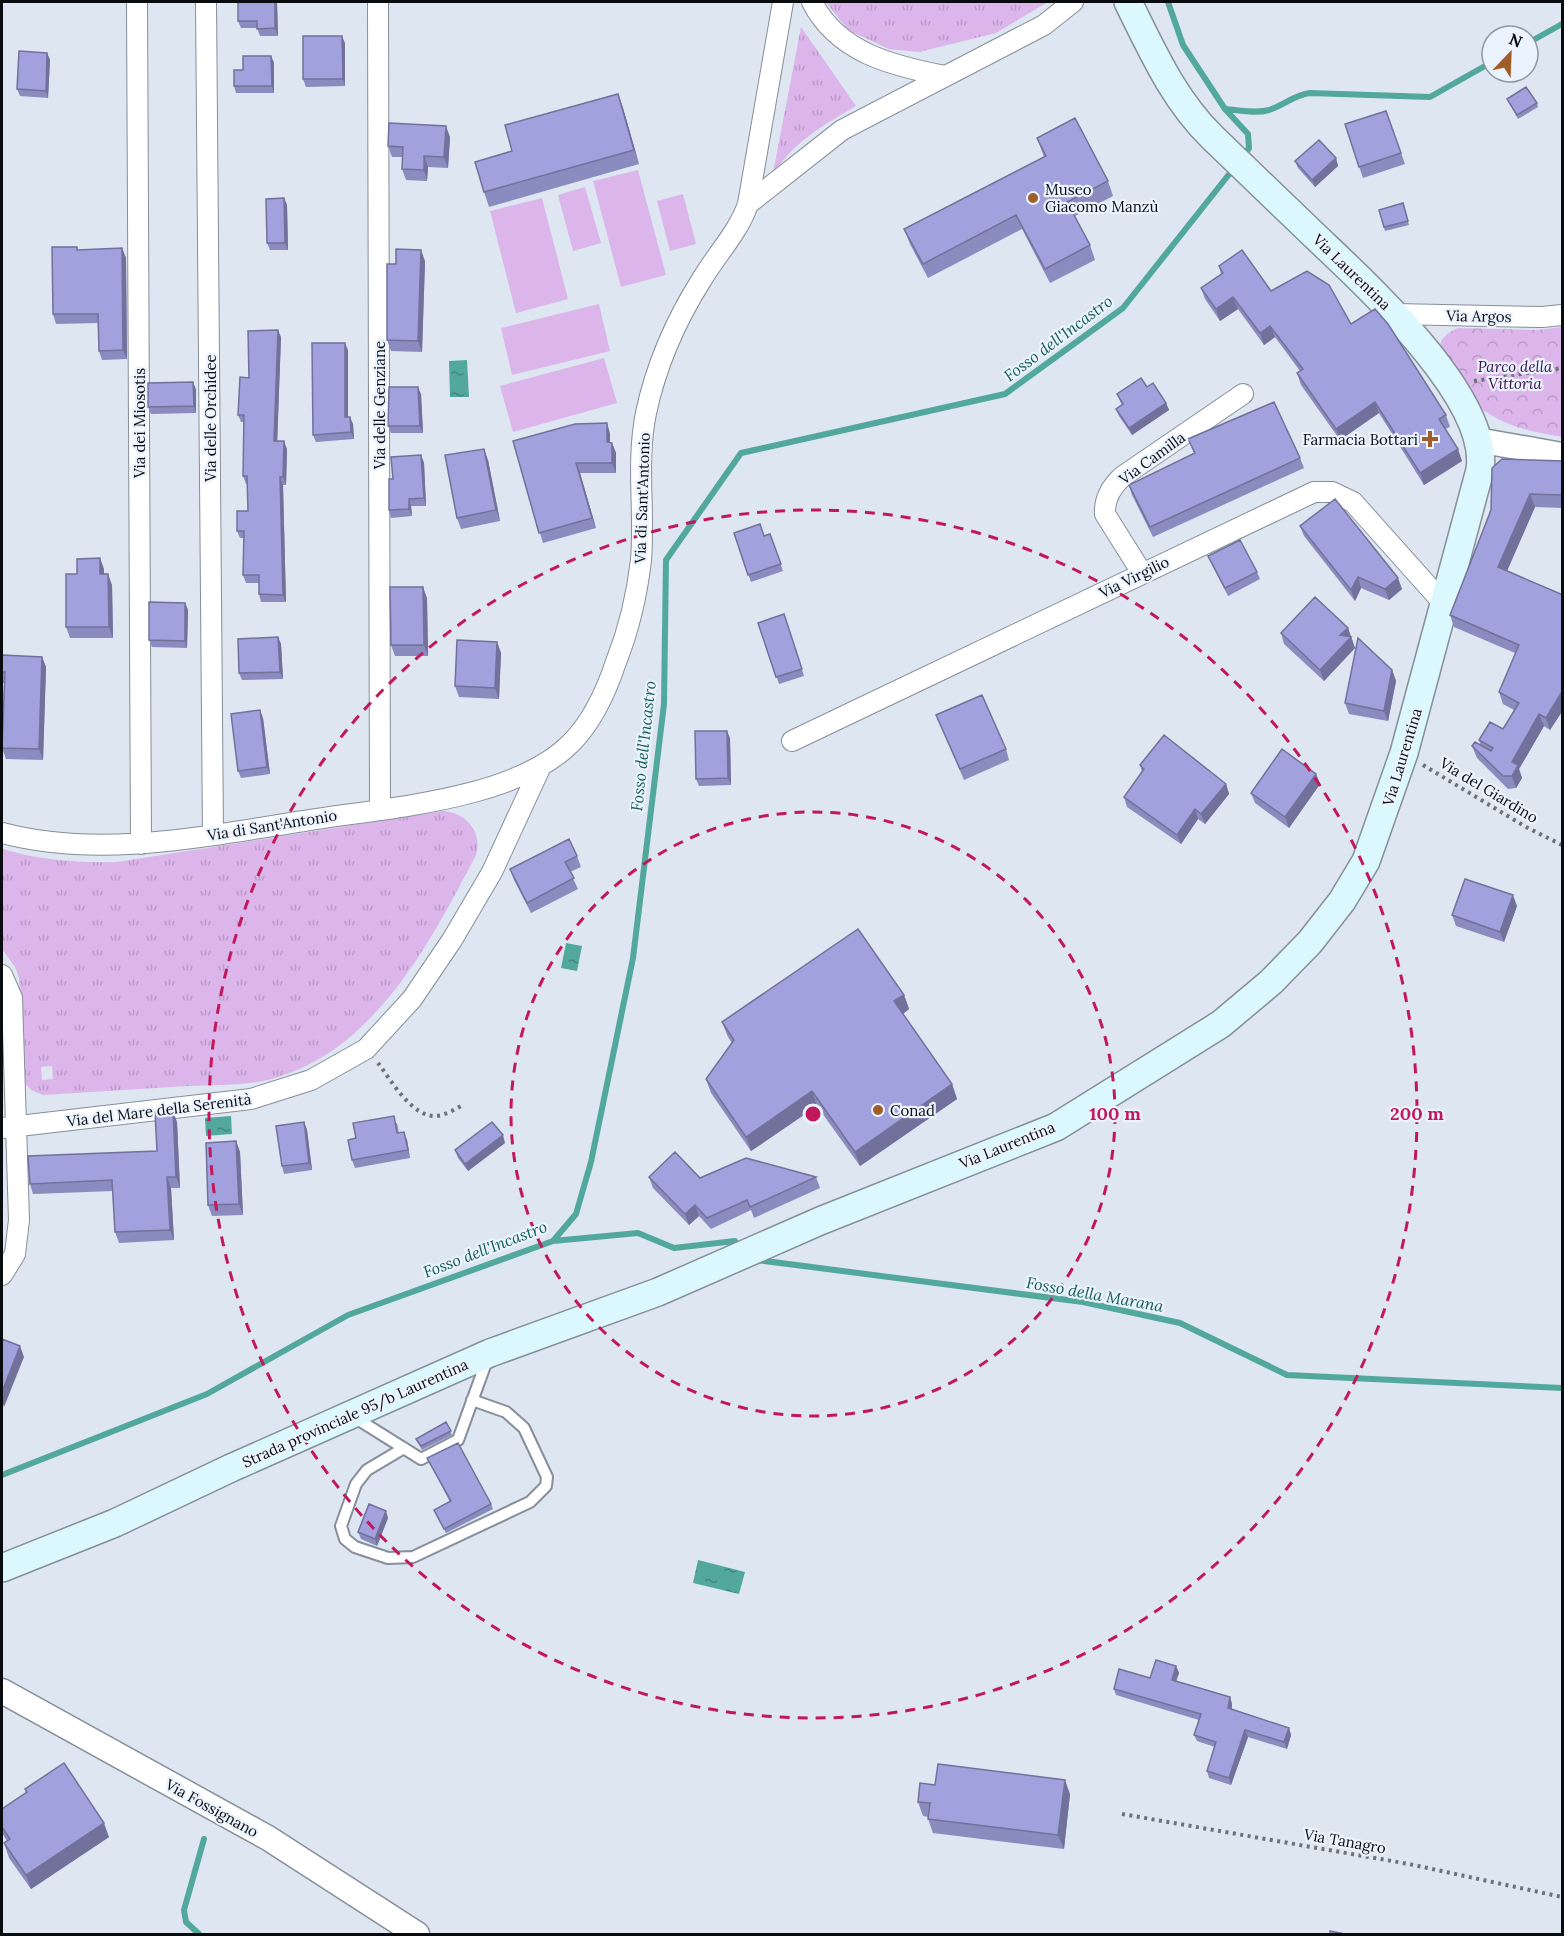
<svg xmlns="http://www.w3.org/2000/svg" width="1564" height="1936" viewBox="0 0 1564 1936" font-family="Lora,serif">
<style>
.grass{fill:url(#grass-tufts);fill-rule:evenodd}
.park{fill:url(#park-crowns)}
.pitch{fill:#dcb6eb}
.water{fill:url(#water-ripples)}
.lines{fill:none;stroke-linecap:round;stroke-linejoin:round}
.stream{stroke:#52a89c;stroke-width:6}
.service-casing{stroke:#868f99;stroke-width:14}
.minor-casing{stroke:#868f99;stroke-width:22}
.tertiary-casing{stroke:#868f99;stroke-width:27}
.secondary-casing{stroke:#868f99;stroke-width:30}
.path{stroke:#6c7279;stroke-width:4;stroke-dasharray:3 4.5;stroke-linecap:butt}
.service{stroke:#fff;stroke-width:10}
.minor{stroke:#fff;stroke-width:20}
.tertiary{stroke:#fff;stroke-width:24}
.secondary{stroke:#dcf8ff;stroke-width:27}
.wall{fill:#8a8bbe}
.shaded-wall{fill:#71719b}
.building{fill:#a1a2dd;stroke:#71719b;stroke-width:1.5}
.ring{fill:none;stroke:#c2185b;stroke-width:3;stroke-dasharray:10 8}
.poi-dot{fill:#9e5d29;stroke:#eaf3fe;stroke-width:2}
.labels{text-anchor:middle;dominant-baseline:central;stroke-width:4.5;stroke-linejoin:round;paint-order:stroke}
.poi-label{font-size:15px;fill:#090c0f;stroke:#eaf3fe;text-anchor:start}
.street-label{font-size:15px;fill:#090c0f;stroke:#eaf3fe}
.park-label{font-size:15px;font-style:italic;fill:#3e0d4e;stroke:#eaf3fe}
.water-label{font-size:16px;font-style:italic;fill:#145c54;stroke:#eaf3fe}
.centre{fill:#c2185b;stroke:#eaf3fe;stroke-width:3}
.ring-label{font-size:18px;text-anchor:middle;font-weight:bold;fill:#c2185b;stroke:#eaf3fe;stroke-width:4.5;stroke-linejoin:round;paint-order:stroke}
</style>
<defs>
<pattern id="grass-tufts" width="24" height="20" patternUnits="userSpaceOnUse" patternTransform="scale(1.5)"><rect width="24" height="20" fill="#dcb6eb"/><path d="M3 7l-1-3M5 7V3M7 7l1-3M15 17l-1-3M17 17v-4M19 17l1-3" fill="none" stroke="#bb9bc8"/></pattern>
<pattern id="park-crowns" width="20" height="18" patternUnits="userSpaceOnUse" patternTransform="scale(1.5)"><rect width="20" height="18" fill="#dcb6eb"/><path d="M2 6a3 3 0 1 1 6 0M12 15a3 3 0 1 1 6 0" fill="none" stroke="#bb9bc8"/></pattern>
<pattern id="water-ripples" width="26" height="14" patternUnits="userSpaceOnUse" patternTransform="scale(1.5)"><rect width="26" height="14" fill="#52a89c"/><path d="M2 4q2-2 4 0t4 0M15 11q2-2 4 0t4 0" fill="none" stroke="#42877e"/></pattern>
</defs>
<rect width="100%" height="100%" fill="#dde6f1"/>
<path class="grass" d="M826,2h222l-52,31 -77,19 -30,-3 -41,-19z
M801,27l55,79c-31,18 -68,39 -84,72z
M442,811c24,1 41,21 34,44 -44,84 -99,192 -198,222 -28,9 -60,8 -90,9 -48,3 -97,6 -145,9l-12,-5 -6,-7 -6,-105 -4,-11 -13,-18v-100c38,11 75,14 115,13zM52,1066l1,13 -11,1 -1,-13z"/>
<path class="park" d="M1562,327v110c-31,-5 -66,-12 -90,-37 -13,-14 -22,-35 -33,-51 2,-12 8,-16 19,-21l80,2z"/>
<path class="pitch" d="M638,170l28,105 -45,12 -28,-106z
M585,187l16,56 -28,8 -15,-56z
M683,194l13,50 -26,7 -13,-50z
M542,198l26,101 -52,14 -26,-102z
M599,304l11,47 -98,24 -11,-47z
M604,358l13,45 -104,29 -13,-46z"/>
<path class="water" d="M467,360l2,37h-19l-1,-36z
M566,943l16,3 -5,25 -16,-3z
M231,1116l1,18 -26,2 -1,-18z
M698,1560l47,12 -6,22 -46,-11z"/>
<g class="lines">
<path class="stream" d="M1168,2l15,43 42,64 23,25 1,14 -6,9
M1528,43l34,-19
M1225,109c14,1 30,5 44,1 15,-5 25,-15 41,-17l120,4 62,-35
M553,1241l85,-8 36,15 61,-7
M757,1260l326,42 97,21 107,52 275,13
M2,1475l205,-81 141,-79 205,-74 23,-27 15,-52 42,-204 31,-254 2,-144 75,-107 264,-59 118,-86 111,-140
M199,1934l-13,-12 -2,-12 20,-71"/>
<g class="service-casing">
<path id="service" d="M354,1417l67,42 37,-19 29,-80
M404,1448l-37,22 -11,14 -15,42 4,13 10,8 33,11 25,-1 117,-55 16,-16 1,-9 -23,-49 -18,-16 -34,-12"/>
</g>
<g class="minor-casing">
<path id="minor" d="M137,2l4,842
M206,2l7,833
M378,2l2,807
M812,2c26,51 81,64 133,74
M748,204l94,-74 202,-105 29,-23
M1395,314l147,3 20,-2
M1142,573l-37,-59c-1,-15 7,-28 18,-38l120,-82
M792,741l522,-249h18l21,10 91,102
M2,833c99,26 203,3 302,-12 77,-13 210,-20 267,-78 22,-22 35,-51 45,-81 13,-33 21,-67 25,-102 4,-49 -5,-98 5,-147 10,-47 30,-93 56,-134 15,-25 37,-48 46,-75l35,-202
M2,975l10,23 7,222 -4,34 -13,21
M2,1128l249,-29 60,-19 55,-31 46,-50 40,-59 40,-68 49,-106"/>
</g>
<g class="tertiary-casing">
<path id="tertiary" d="M1477,440l85,15
M2,1691l266,147 149,96"/>
</g>
<g class="secondary-casing">
<path id="secondary" d="M2,1568l113,-45 116,-55 259,-115 168,-61 162,-71 236,-94 165,-103 50,-42 39,-40 32,-41 24,-40 38,-108 76,-283c11,-73 -116,-187 -165,-234 -34,-33 -68,-65 -102,-98 -40,-39 -61,-88 -85,-136"/>
</g>
<path class="path" d="M1474,381l88,-13
M1423,765l103,62 36,18
M378,1063c13,17 34,55 59,53 9,-1 18,-7 26,-11
M1122,1814l287,50 153,33"/>
<use href="#service" class="service"/>
<use href="#minor" class="minor"/>
<use href="#tertiary" class="tertiary"/>
<use href="#secondary" class="secondary"/>
</g>
<path class="wall" d="M238,2h39l1,34h-18l-3,-8h-16l-3,-7z
M345,43v43l-39,1 -3,-8z
M47,53l3,7 -2,38 -28,-2 -3,-7z
M271,56l3,7v30h-38l-2,-7 9,-16z
M618,94l5,14 16,56 -150,43 -5,-15 28,-41z
M1507,99l30,4 1,4 -20,12z
M1386,111l19,53 -42,14 -18,-54z
M450,137l-2,31 -20,-1 -1,14 -21,-1 -4,-11v-12h-10l-4,-11z
M1037,138l71,43 5,15 -38,20 15,29 5,15 -45,23 -28,-54 -94,49 -18,-34 -6,-15 140,-72z
M1336,158l2,8 -23,21 -17,-19 -3,-7z
M284,198l3,7 1,45h-18l-3,-7z
M1404,207l5,18 -24,6 -6,-21z
M77,247l1,3 44,-2 4,10 1,101 -25,1 -3,-9 -1,-28 -42,1 -3,-10z
M425,261l-3,91 -31,-1 -4,-11 9,-76z
M1219,266l52,25 80,33 95,91 4,12 -5,2 17,32 -38,24 -45,-72 -39,27 -39,-55 -4,-12 3,-2 -25,-34 -11,8 -26,-36 -18,12 -15,-22 -4,-11 20,-14z
M281,337l-4,104 10,8 -1,36h-3l3,117h-25l-2,-8v-11h-13l-3,-8 1,-37h-4l-3,-7 11,-20 -1,-27h-1l-3,-8 1,-54h-3l-3,-7 11,-37z
M348,350v67l5,7 1,15 -38,3 -3,-7z
M193,382l3,8v23l-45,1 -3,-7z
M1147,387l19,16 3,7 -37,25 -13,-19 -3,-7 6,-4 -5,-11z
M421,394l2,39h-32l-3,-7z
M607,423l3,11v9h2l4,10v20h-36l16,55 -53,15 -30,-102z
M1188,439l112,19 4,10 -151,69 -21,-42 -3,-10 65,-32z
M421,455l3,8 2,43h-15l1,10 -21,2 -2,-8 4,-31z
M488,460l12,61 -39,8 -4,-11z
M1563,461v47l-28,-1 -28,64 56,24v115l-13,20 -6,-4 -25,43 3,9 -6,10 -8,1 -31,-31 -5,-12h9l-2,-6 24,-11 11,-19 -11,-6 -4,-12 16,-39 -61,-26 -4,-12 41,-105z
M1300,526l102,63 -13,11 -28,-12 -6,13 -51,-65z
M734,533l31,3 5,-2 13,37 -32,11z
M1208,556l49,16 3,7 -32,17 -17,-33z
M104,569v5l8,11 1,53h-43l-4,-11 11,-53z
M427,598l1,58h-33l-4,-11z
M185,603l3,7 -1,38 -35,-1 -3,-7z
M784,614l20,62 -25,8 -21,-61z
M1348,628l7,20 -31,33 -40,-37 -3,-11z
M278,637l3,7 2,35 -41,1 -3,-7z
M497,642l4,11 -2,46 -40,-2 -4,-11z
M2,655l40,2 4,10 -3,93 -37,-1 -4,-11 2,-65h-2z
M1392,670l4,11 -8,40 -39,-7 -4,-11z
M936,715l70,34 3,11 -45,20z
M263,718l7,56 -29,4 -3,-7z
M730,738l1,47 -32,1 -3,-7z
M1140,765l86,19 3,10 -24,30 -7,-5 -17,25 -54,-37 -3,-10 18,-25z
M1316,774l4,10 -31,44 -34,-25 -4,-10z
M577,856l4,11 -11,5 8,17 -47,24 -17,-33 -4,-11z
M1517,906l-13,36 -48,-16 -4,-11z
M904,995l5,14 -6,5 49,70 5,15 -97,67 -43,-60 -66,45 -40,-58 -5,-14 26,-36 -4,-6 -6,-15z
M177,1122l3,66h-9l3,52 -55,3 -4,-11 -2,-41 -80,3 -3,-10 127,-33z
M304,1122l3,8 5,40 -28,4 -2,-8z
M397,1123l2,10 8,7 3,18 -55,10 -3,-8 4,-22z
M236,1141l4,11 3,63 -31,1 -4,-11z
M505,1143l-37,28 -10,-13 -3,-8z
M649,1177l51,1 116,-1 4,11 -66,30 -3,-8 -40,19 -12,-13 -10,9 -36,-37z
M446,1422l6,13 -30,15 -6,-11z
M427,1458l64,46 2,5 -47,24 -12,-23 16,-8z
M388,1518l-11,28 -16,-7 -3,-7z
M1176,1666l3,7 -3,8 54,16 2,7v5l57,19 2,7 -4,14 -39,-12 -17,48 -22,-7 -2,-7 8,-24 -18,-6 -3,-6 5,-15 -83,-25 -2,-6 36,-11z
M935,1785l135,9 -6,55 -131,-16 -5,-14v-2l-5,-1 -5,-14z
M25,1789l84,48 -78,52 -22,-31 -5,-15 3,-2 -5,-8v-24l24,-16z"/>
<path class="shaded-wall" d="M275,2h2l1,34 -3,-8z
M342,36l3,7v43l-2,-7z
M47,53l3,7 -2,38 -2,-7z
M271,56l3,7v30l-2,-7z
M618,94l5,14 16,56 -5,-14z
M446,126l4,11 -2,31 -4,-11z
M424,156l4,11 -1,14 -3,-11z
M1336,158l2,8 -23,21 -3,-7z
M284,198l3,7 1,45 -3,-7z
M122,248l4,10 1,101 -4,-9z
M421,250l4,11 -3,91 -4,-11z
M1233,297l5,12 -18,12 -4,-12z
M1270,326l5,11 -11,8 -4,-12z
M278,330l3,7 -4,111 -3,-7z
M345,343l3,7v74l-3,-7z
M193,382l3,8v23l-2,-7z
M418,387l3,7 2,39 -3,-7z
M1375,402l4,11 -39,27 -4,-11z
M1166,403l3,7 -37,25 -3,-7z
M350,417l3,7 1,15 -3,-7z
M607,423l3,11v19l-3,-11z
M284,441l3,8 -1,36 -3,-8z
M612,443l4,10v20l-4,-10z
M484,449l4,11 12,61 -4,-11z
M1458,449l4,12 -38,24 -4,-12z
M421,455l3,8 2,43 -2,-8z
M576,463l4,10 16,55 -4,-10z
M280,477l3,8 3,117 -3,-7z
M1530,494l5,13 -32,73 -5,-13z
M409,499l2,7 1,10 -3,-7z
M100,558l4,11v15l-4,-10z
M108,574l4,11 1,53 -4,-11z
M1358,577l3,11 -6,13 -4,-11z
M1398,578l4,11 -13,11 -4,-11z
M423,587l4,11 1,58 -4,-11z
M185,603l3,7 -1,38 -2,-7z
M1348,628l7,20 -31,33 -4,-11 20,-35z
M278,637l3,7 2,35 -3,-7z
M497,642l4,11 -2,46 -4,-11z
M42,657l4,10 -3,93 -4,-11z
M1392,670l4,11 -8,40 -4,-10z
M1563,690v20l-13,20 -4,-12z
M260,710l3,8 7,56 -3,-7z
M1539,714l5,12 -25,43 3,9 -6,10 -4,-12v-14z
M727,731l3,7 1,47 -3,-7z
M1316,774l4,10 -31,44 -4,-11z
M1226,784l3,10 -24,30 -4,-10z
M1195,809l3,10 -17,25 -4,-9z
M1513,895l4,11 -13,36 -4,-10z
M904,995l5,14 -9,7 -6,-15z
M952,1084l5,15 -97,67 -5,-14z
M812,1091l5,15 -66,45 -5,-14z
M173,1111l4,11 3,66 -4,-11z
M304,1122l3,8 5,40 -3,-7z
M404,1132l3,8 3,18 -2,-8z
M503,1135l2,8 -37,28 -3,-7z
M236,1141l4,11 3,63 -4,-11z
M167,1177l4,11 3,52 -4,-10z
M695,1205l4,11 -10,9 -4,-11z
M20,1346l4,11 -20,50 -2,-6v-9z
M386,1511l2,7 -11,28 -2,-7z
M1176,1666l3,7 -5,14 -2,-7z
M1230,1697l2,7 -1,11 -3,-7z
M1289,1728l2,7 -4,14 -3,-7z
M1245,1730l3,7 -17,48 -2,-7z
M1065,1780l5,14 -6,55 -6,-14z
M104,1823l5,14 -78,52 -5,-14z"/>
<path class="building" d="M238,2h37v26l-18,1v-8h-19z
M303,36h39l1,43h-40z
M19,51l28,2 -1,38 -29,-2z
M243,56h28l1,30h-38v-16h9z
M1526,87l11,16 -20,12 -10,-16z
M618,94l16,56 -150,42 -9,-30 37,-11 -7,-26z
M1386,111l15,42 -42,14 -14,-43z
M1075,118l33,63 -41,21 23,43 -45,24 -29,-54 -93,49 -19,-35 142,-73 -9,-18z
M389,123l57,3 -2,31 -20,-1v14l-22,-1 1,-22 -15,-1z
M1319,140l17,18 -24,22 -17,-19z
M284,198l1,45h-18l-1,-44z
M1403,203l5,18 -24,6 -5,-17z
M52,247h25v3l45,-2 1,102 -24,1 -1,-37h-45z
M396,249l25,1 -3,91 -31,-1v-76h9z
M1242,250l29,41 36,-20 22,14 22,39 24,-15 13,15 58,91 -7,4 19,30 -38,24 -45,-71 -39,27 -39,-56 6,-4 -33,-43 -10,7 -27,-36 -17,12 -15,-21 22,-15 -4,-7z
M278,330l-4,111h10l-1,36h-3l3,118 -24,-1v-19h-16l1,-44h-7v-20h11l-1,-35h-4l1,-61h-6l2,-38 9,1 -1,-47z
M312,343h33v74h5l1,15 -38,3z
M1141,378l6,9 6,-4 13,20 -37,25 -13,-19 7,-5 -6,-10z
M193,382l1,24 -46,1v-24z
M389,387h29l2,39h-32z
M1274,402l26,56 -150,69 -21,-42 66,-32 -7,-14z
M607,423v19l5,1v20h-36l16,55 -53,15 -26,-92 62,-17z
M484,449l12,61 -39,8 -12,-63z
M421,455l3,43 -15,1v10l-20,1v-31h4l-2,-22z
M1502,459l61,2v34l-33,-1 -32,73 65,28v95l-17,28 -7,-4 -27,48 6,3 -6,11h-9l-31,-30 3,-4 16,9 2,-3 -14,-8 11,-18 13,7 16,-26 -20,-11 20,-47 -69,-30 41,-105 1,-42z
M1335,499l63,79 -13,11 -27,-12 -7,13 -51,-64z
M760,524l4,12 6,-2 11,30 -33,11 -14,-42z
M1240,540l17,32 -32,16 -17,-32z
M100,558v16h8l1,53h-43v-53h11v-15z
M390,587h33l1,58h-33z
M1315,597l33,31 -8,7 11,2 -31,33 -39,-37z
M149,602l36,1v38l-36,-1z
M784,614l18,55 -26,8 -18,-54z
M278,637l2,35 -41,1 -1,-34z
M1358,638l34,32 -8,41 -39,-8z
M457,640l40,2 -2,46 -40,-2z
M2,655l40,2 -3,92 -37,-1 3,-76h-3z
M982,695l24,54 -46,20 -24,-54z
M260,710l7,57 -29,4 -7,-57z
M695,731h32l1,47 -32,1z
M1164,735l62,49 -25,30 -6,-5 -18,26 -53,-38 20,-28 -4,-4z
M1282,749l34,25 -31,43 -34,-24z
M569,839l8,17 -12,6 9,16 -47,25 -17,-34z
M1465,879l48,16 -13,37 -48,-17z
M858,929l46,66 -10,6 58,83 -97,68 -43,-61 -66,46 -40,-58 28,-39 -12,-18z
M173,1111l3,66h-9l3,53 -55,2 -3,-52 -82,4 -2,-28 129,-5 -2,-39z
M394,1116l3,17 7,-1 4,18 -56,10 -4,-20 8,-2 -3,-15z
M304,1122l5,41 -27,3 -6,-40z
M492,1122l11,13 -38,29 -10,-14z
M236,1141l3,63 -31,1 -2,-62z
M675,1152l25,26 46,-20 70,19 -66,30 -3,-7 -40,18 -12,-13 -10,9 -36,-37z
M2,1339l18,7 -18,46z
M446,1422l5,9 -30,15 -5,-7z
M458,1443l33,61 -47,25 -10,-19 17,-9 -24,-43z
M369,1504l17,7 -11,28 -17,-7z
M1156,1660l20,6 -4,14 58,17 -2,11 61,20 -5,14 -39,-12 -16,48 -22,-7 9,-29 -22,-7 7,-21 -87,-25 5,-20 31,9z
M64,1763l40,60 -78,52 -22,-32 6,-4 -8,-12v-18l25,-17 -2,-3z
M938,1764l127,16 -7,55 -130,-16 2,-16 -12,-1 2,-19 15,2z
M1330,1931l20,4h-20z"/>
<g class="ring">
<circle cx="813" cy="1114" r="302"/>
<circle cx="813" cy="1114" r="604"/>
</g>
<g class="poi-dot">
<circle cx="1033" cy="198" r="6"/>
<path d="M1427 430h6v6h6v6h-6v6h-6v-6h-6v-6h6z"/>
<circle cx="878" cy="1110" r="6"/>
</g>
<g class="labels">
<g class="poi-label">
<text x="1045" y="189">Museo<tspan x="1045" dy="17">Giacomo Manzù</tspan></text>
<text x="1418" y="439" text-anchor="end">Farmacia Bottari</text>
<text x="890" y="1110">Conad</text>
</g>
<g class="street-label">
<text transform="translate(1352 272) rotate(44)">Via Laurentina</text>
<text transform="translate(1479 316) rotate(1)">Via Argos</text>
<text transform="translate(379 405) rotate(-90)">Via delle Genziane</text>
<text transform="translate(210 418) rotate(-90)">Via delle Orchidee</text>
<text transform="translate(139 423) rotate(-90)">Via dei Miosotis</text>
<text transform="translate(1152 458) rotate(-36)">Via Camilla</text>
<text transform="translate(642 498) rotate(-88)">Via di Sant'Antonio</text>
<text transform="translate(1134 577) rotate(-26)">Via Virgilio</text>
<text transform="translate(1402 757) rotate(-73)">Via Laurentina</text>
<text transform="translate(1489 790) rotate(31)">Via del Giardino</text>
<text transform="translate(272 825) rotate(-9)">Via di Sant'Antonio</text>
<text transform="translate(159 1110) rotate(-7)">Via del Mare della Serenità</text>
<text transform="translate(1007 1145) rotate(-22)">Via Laurentina</text>
<text transform="translate(355 1413) rotate(-24)">Strada provinciale 95/b Laurentina</text>
<text transform="translate(212 1808) rotate(29)">Via Fossignano</text>
<text transform="translate(1345 1841) rotate(10)">Via Tanagro</text>
</g>
<g class="park-label">
<text x="1515" y="366">Parco della<tspan x="1515" dy="17">Vittoria</tspan></text>
</g>
<g class="water-label">
<text transform="translate(1058 338) rotate(-37)">Fosso dell'Incastro</text>
<text transform="translate(643 746) rotate(-84)">Fosso dell'Incastro</text>
<text transform="translate(485 1249) rotate(-21)">Fosso dell'Incastro</text>
<text transform="translate(1095 1294) rotate(10)">Fosso della Marana</text>
</g>
</g>
<circle cx="813" cy="1114" r="9" class="centre"/>
<g class="ring-label">
<text x="1115" y="1120">100 m</text>
<text x="1417" y="1120">200 m</text>
</g>
<rect width="1564" height="1936" fill="none" stroke="#090c0f" stroke-width="6"/>
<g transform="translate(1510 54) rotate(23)"><circle r="28" fill="#eaf3fe" stroke="#90979e" stroke-width="1.5"/>
<path d="M0-4.5L10 22L0 15L-10 22Z" fill="#9e5d29"/>
<text y="-9" font-size="16" font-weight="bold" text-anchor="middle" fill="#090c0f">N</text>
</g>
</svg>
